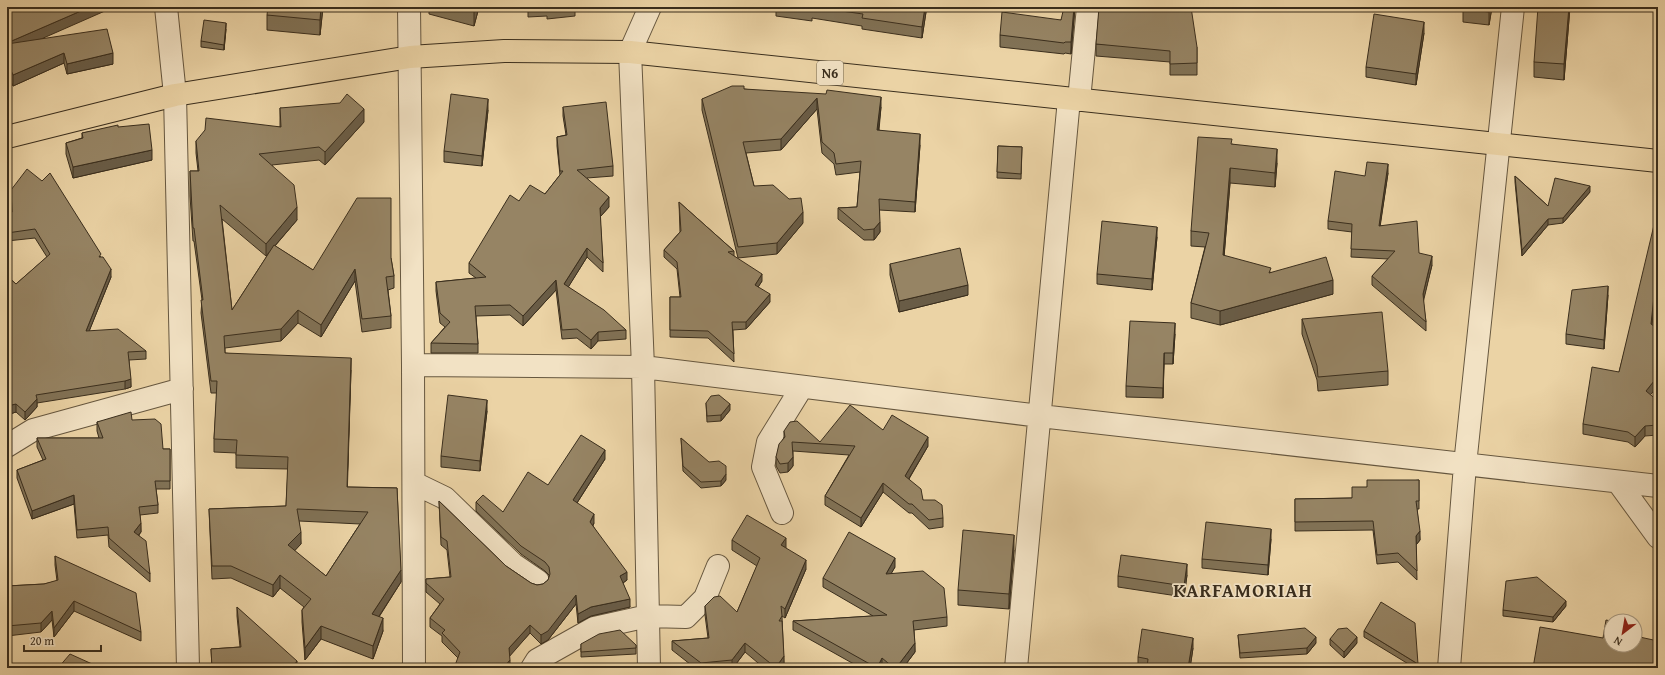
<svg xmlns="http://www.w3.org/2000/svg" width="1665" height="675" viewBox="0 0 1665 675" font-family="'Gentium Book Plus',serif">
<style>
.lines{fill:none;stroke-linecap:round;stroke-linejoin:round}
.minor-casing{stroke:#66573f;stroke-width:24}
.trunk-casing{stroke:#3a2e1d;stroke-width:24}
.minor{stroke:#f2e2c4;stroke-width:22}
.trunk{stroke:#ebd3a5;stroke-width:22}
.wall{fill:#817256;stroke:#3a2e1d;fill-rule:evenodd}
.shaded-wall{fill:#695c46;stroke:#3a2e1d}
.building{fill:#968464;stroke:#3a2e1d;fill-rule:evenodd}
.labels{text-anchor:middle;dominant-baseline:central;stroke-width:3.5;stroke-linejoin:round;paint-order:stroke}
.shield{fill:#f2e2c4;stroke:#71644f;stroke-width:1}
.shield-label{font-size:14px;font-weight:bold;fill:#3a2e1d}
.district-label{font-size:19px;font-weight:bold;letter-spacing:1px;fill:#3a2e1d;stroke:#f2e2c4}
</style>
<rect width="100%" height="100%" fill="#ebd3a5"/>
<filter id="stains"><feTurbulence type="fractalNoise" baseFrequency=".005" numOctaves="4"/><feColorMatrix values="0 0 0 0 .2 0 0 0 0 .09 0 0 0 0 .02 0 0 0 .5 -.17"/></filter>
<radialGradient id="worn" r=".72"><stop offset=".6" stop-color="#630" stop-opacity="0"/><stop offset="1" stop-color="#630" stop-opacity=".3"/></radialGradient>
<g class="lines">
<g class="minor-casing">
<path id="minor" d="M166,7l9,88 13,573
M409,7l4,358 1,303
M1079,100l9,-93
M413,365l230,2 397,49 618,70
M7,446l26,-16 149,-41
M1618,482l40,55
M414,483l31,15 68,66 25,17
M782,513l-19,-46 5,-25 34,-55
M532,668l5,-8 57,-32 54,-12 38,1 19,-19 13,-32
M649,668l-6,-301 -13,-315 20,-45
M1016,668l53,-569
M1449,668l16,-203 48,-458"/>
</g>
<g class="trunk-casing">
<path id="trunk" d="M7,137l168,-42 235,-38 94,-6 126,1 1028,109"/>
</g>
<use href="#minor" class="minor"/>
<use href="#trunk" class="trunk"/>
</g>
<path class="wall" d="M7,7l34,32 72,25 -46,10 -3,-11 -51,23 -6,-14z
M323,7l-3,28 -53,-5v-15z
M429,7h50l-5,19 -45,-12z
M528,7h47v9l-28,3v-3l-19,1z
M776,7h150v5l-4,26 -60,-9v-3l-50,-8v3l-36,-5z
M1075,7l-4,47 -6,-1 -1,1 -64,-7v-12l61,-15z
M1492,7l-3,18 -26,-3v-13z
M1570,7l-6,73 -30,-3v-15z
M226,29l-2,21 -23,-3v-6z
M1424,33l-8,52 -50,-8v-10z
M1096,44l101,3v28h-27v-13l-74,-6z
M744,89l137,18 -2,23 41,15 -5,67 -36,-2 1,22 -6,8h-10l-26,-21v-11l19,-1 3,-35 -24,3 -2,-11 -12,-11 -5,-44 -36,41 -35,3 8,33 49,37 -26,31 -39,4 -36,-148v-11z
M563,107l50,59v10l-26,2 22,29 -9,10 3,46v9l-16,-15 -19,30 58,43v9l-28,2 -7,8 -14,-11 -15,1 -6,-49 -33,36 -13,-11 -34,1 2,28v9h-47v-10l14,-16 -5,-4 -4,-32v-9l40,-4 -7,-5v-10l50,-62 26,-7 15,-19 -3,-29v-9l9,-2 -3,-19z
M280,108l84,14 -39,43 -6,-5 -47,5 25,55 -22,26 38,24 78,-12 3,18v12l-6,2 3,26v12l-29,4 -7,-51 -34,56 -23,-14 -17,18 -56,7v5l126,17 -4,117 50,1 4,94 -22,35 4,14 -10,28 -52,-20 -16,21 -3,-38v-12l2,-3 -24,-19 -7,9 -42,-19 -19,1 -3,-70 77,-3 2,-37 -52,-1v-15l-22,-1v-13l3,-46h-6l-10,-80 1,-13 -8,-59h-1l-3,-45v-25h8l-2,-18v-12l84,-14zM222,219l44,37 3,-3 -37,57zM299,521l61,3 -34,52 -32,-25 7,-7z
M488,110l-6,56 -38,-4v-11z
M118,127l34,33 -79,18 -7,-24v-11l16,-5v-5z
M1232,144l45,19 -2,24 -45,-4 -6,73 109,38 -113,31 -29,-7v-15l14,-56 -14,-1v-15z
M998,146l24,1 -1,32 -24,-1z
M1388,173l-8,52 39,28 13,12 -9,35 3,22v9l-54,-46v-9l16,-17 -37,-2 1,-25 -24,-3v-8l37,-45z
M1515,176l33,30 42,-14 -27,31 -15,2 -26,31 -7,-74z
M11,190l90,67 10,20 -22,54 57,20v8l-17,1 2,27 -6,2 -88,14v4l-12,13 -9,-8 -9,3v-139l9,8 31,-27 -12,-19 -28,3v-23l5,-6z
M679,202l55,49v5l28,25 -4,6 12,15 -24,27 -13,1 1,32 -26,-24 -38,-1v-40h10l-3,-28 -13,-12v-7l16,-18z
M1658,226v53h-1l-5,45 6,62 -8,9 8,6v34l-13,1 -10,11 -7,-5 -45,-8v-10l36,-52z
M1157,237l-5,53 -55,-6v-10z
M890,264l78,31 -69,17 -9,-37z
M1608,295l-4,54 -38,-5v-10z
M1302,319l86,52v14l-70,6 -1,-11 -15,-46z
M1175,334l-2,30h-9l-1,34 -37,-1v-11z
M706,403l24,7 -9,11 -14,1z
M487,411l-7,60 -39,-4v-11z
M132,420l31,29h7v40h-14l2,16v8l-18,2 1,17 -2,3 11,39v8l-41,-35 -1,-12 -31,3 -3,-34 -42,15 -15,-41v-8l26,-10 -6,-13v-9h62l-2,-7v-9z
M883,430l45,16 -19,33 14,21 20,18v9l-14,2 -17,-16h-3l-26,-21 -22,35 -36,-22v-9l24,-41 -56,-4v15l-5,6 -8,1 -4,-7v-9l8,-20v-6l36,11z
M681,438l45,42 -5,6 -20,2 -18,-17z
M605,459l-28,44 17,20 -1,3 34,54 -4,3 7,24 -39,9 -13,7 -2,-19 -28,36 -7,4 -11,-11 -21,23 1,12 -52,-10 -16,-16v-6l-12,-9v-9l10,-14 -14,-12v-13l24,-2 -3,-27 -6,-5 -2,-44 67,65 25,17 6,2 6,-1 5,-4 1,-3v-2l-4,-4 -24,-17 -45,-43v-9l27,10 45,-27z
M1419,480v29h-2l3,31 -4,5 1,35 -19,-18 -21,2 -4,-34 -78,1v-32l57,-1 15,-11z
M1271,539l-3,36 -66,-7v-9z
M732,540l54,8 20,21 -21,49 -3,-2 2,50 -2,2h-18l-19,-16 -12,16h-38l-23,-18v-9l36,-3 -3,-23v-9l32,6 20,-46 -25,-16z
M1014,550l-5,59 -51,-4v-15z
M55,556l86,76v9l-67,-30 -20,26 -2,-17 -11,12 -34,4v-50l37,-2 13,-3 -2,-16z
M895,567l-4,6 56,44v9l-33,4 1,22 -12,16h-20l-1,-1 -1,1h-20l-68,-38v-9l80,-5 -50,-29v-9z
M1187,575l-3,22 -66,-10v-11z
M1566,606l-13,16 -50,-6v-6z
M237,607l60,61h-85l-1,-19 29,-2 -3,-31z
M1364,631l54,33v4h-3l-51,-31z
M1238,635l78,8 -9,11 -67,4z
M1330,639l27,4 -13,15 -14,-13z
M581,644l55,1v9l-55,3z
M1193,648l-3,20h-52v-11z"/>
<path class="shaded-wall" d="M90,7h24l-107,47v-11z
M321,7h2l-3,28v-15z
M475,7h4l-5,19v-15z
M925,7h1v5l-4,26v-11z
M1074,7h1l-4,47v-12z
M1490,7h2l-3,18v-13z
M1569,7h1l-6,73v-16z
M1424,22v11l-8,52v-11z
M226,23v6l-2,21v-5z
M64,53v10l-51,23v-11z
M113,53v11l-46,10v-10z
M881,97v10l-4,34v-11z
M817,98v11l-36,41v-11z
M488,99v11l-6,56v-10z
M364,109v13l-39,43v-13z
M920,134v11l-5,67v-10z
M1277,149v14l-2,24v-14z
M152,150v10l-79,18v-11z
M1388,164v9l-9,61v-8z
M1230,168v15l-7,87v-15z
M1590,186v6l-27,31v-5z
M609,197v10l-9,10v-9z
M297,207v13l-31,36v-12z
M803,212v11l-26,31v-11z
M1548,219v6l-26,31v-6z
M880,222v10l-6,8v-11z
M1157,227v10l-5,53v-11z
M587,248v9l-23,37v-10z
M1432,256v9l-9,38v-9z
M111,269v8l-25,62v-8z
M355,269v12l-34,56v-12z
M1657,269v10l-6,54v-9z
M762,274v7l-7,11v-7z
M556,280v10l-33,36v-10z
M1333,280v14l-113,31v-14z
M968,285v10l-69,17v-11z
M1608,286v9l-4,54v-9z
M770,294v8l-24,27v-7z
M298,310v13l-17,18v-12z
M1175,323v11l-2,30v-11z
M598,332v9l-7,8v-9z
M1164,353v11l-1,34v-10z
M351,358v12l-4,130v-13z
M1658,376v10l-12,14v-9z
M131,379v8l-6,2v-8z
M37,399v8l-12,13v-8z
M487,400v11l-7,60v-10z
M16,404v8l-9,3v-9z
M730,404v6l-9,11v-6z
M1645,426v10l-10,11v-10z
M928,437v9l-23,39v-9z
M605,450v9l-32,50v-9z
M793,457v9l-5,6v-9z
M726,474v6l-5,6v-5z
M883,483v9l-22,35v-9z
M74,495v9l-42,15v-8z
M594,514v9l-4,7v-8z
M141,523v9l-7,8v-8z
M1271,529v10l-3,36v-10z
M1420,531v9l-4,5v-9z
M301,532v12l-13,14v-13z
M1014,535v15l-5,59v-15z
M786,538v10l-5,-3z
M895,558v9l-9,16v-9z
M806,560v9l-21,49v-9z
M1187,564v11l-3,22v-11z
M401,570v12l-29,45v-13z
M627,572v8l-7,5v-9z
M280,575v13l-7,9v-12z
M576,595v9l-28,36 -7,4v-9z
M630,599v8l-39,9 -13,7v-9l13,-7z
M74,601v10l-20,26v-9z
M1566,601v5l-13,16v-5z
M52,611v9l-11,12v-9z
M383,618v13l-10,28v-13z
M530,625v8l-21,24v-9z
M321,626v13l-16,21v-12z
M1316,637v6l-9,11v-6z
M1357,637v6l-13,15v-6z
M1193,638v10l-3,20h-2z
M1658,641v13l-3,14h-2z
M745,643v9l-12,16h-1v-8z
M915,643v9l-12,16h-7z
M784,656v10l-2,2h-3v-5z
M882,658v9l-1,1h-4z
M510,660v8h-7z
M297,661v7h-5z"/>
<path class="building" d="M7,7h83l-83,36z
M268,7h53l-1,13 -53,-5z
M461,7h14l-1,4z
M528,7h47l-28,3v-3l-19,1z
M791,7h21v3z
M813,7h112l-3,20 -60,-9 1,-4z
M1064,7h10l-3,35h-6l-1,1 -64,-8 2,-23 59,8z
M1099,7h92l6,40v16l-27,1v-13l-74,-7z
M1463,7h27l-1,5 -26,-3z
M1538,7h31l-5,57 -30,-2z
M1374,14l50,8 -8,52 -50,-7z
M204,20l22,3 -2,22 -23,-4z
M107,29l6,24 -46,11 -3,-11 -51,22 -6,-14v-17z
M732,86h12v3l82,5 1,-4 54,7 -4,33 43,4 -5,68 -36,-3 1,23 -6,7 -10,1 -26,-22 19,-1 4,-46 -25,3 -2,-11 -12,-11 -5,-44 -36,41 -38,3 11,44 19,-1 16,14 12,-1 2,14 -26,31 -39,4 -36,-148z
M347,94l17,15 -39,43 -6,-5 -60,7 35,31 3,22 -31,37 -46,-39 12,105 42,-65 39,25 44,-72h34v60l3,18 -8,1 5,39 -29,3 -7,-50 -34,56 -23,-15 -17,19 -57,7 1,17 126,5 -4,129 50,1 4,82 -29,44 11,4 -10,28 -52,-20 -16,22 -3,-38 9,-11 -31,-24 -7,10 -42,-19h-19l-3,-57 77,-3 2,-49 -52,-2 1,-15 -23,-1 3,-58h-6l-10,-81h2l-9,-72h-1l-3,-57h9l-3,-30 9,-11 1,-12 75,9 -1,-19 60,-5zM297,509l71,3 -42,64 -38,-31 13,-13z
M451,94l37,5 -6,57 -38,-5z
M606,102l7,64 -36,4 32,27 -9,11 3,55 -16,-15 -23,36 40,26 22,20 -28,2 -7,8 -14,-11 -15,1 -6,-50 -33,36 -13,-11 -35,1 3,38 -47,-1 19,-21 -10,-9 -4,-31 50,-5 -17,-14 41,-68 9,6 11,-16 15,9 18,-23h-3l-3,-34 10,-2 -4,-28z
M149,124l3,26 -79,17 -7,-24 17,-5 -1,-5 36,-8v2z
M1198,137l34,2 -1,5 46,5 -2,24 -45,-5 -7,87 48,13 -2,5 57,-16 7,23 -113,31 -29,-8 18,-70 -18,-2z
M998,146l24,1 -1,27 -24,-2z
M1367,162l21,2 -9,62 38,-5 2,32 13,3 -9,38 3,28 -54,-46 23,-25 -44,-2 1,-25 -24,-3 7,-50 30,5z
M27,169l15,12 8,-8 51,81 -2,3h4l8,12 -25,62 32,-2 28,22 -18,1 3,27 -6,2 -89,14 1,4 -12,13 -9,-8 -9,2v-130l9,8 34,-30 -15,-25 -28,4v-15l5,-6 -1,-22z
M1515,176l33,30 7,-28 35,8 -27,32 -15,1 -26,31z
M679,202l55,49 -6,1 34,22 -7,11 15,9 -24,28h-14l2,32 -26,-23 -38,-1v-33h11l-4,-35 -13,-12 17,-19z
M1102,221l55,6 -5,52 -55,-5z
M1654,225l4,1v43h-1l-6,55 7,5v47l-12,15 12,10v24l-13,1 -10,11 -7,-5 -45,-8 9,-57 27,5z
M960,248l8,37 -69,16 -9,-37z
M1608,286l-4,54 -38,-6 6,-44z
M1382,312l6,59 -70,6 -1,-11 -15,-47z
M1130,321l45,2 -2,30h-9l-1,35 -37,-2z
M448,395l39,5 -7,61 -39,-5z
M719,395l11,9 -9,11 -14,1 -1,-13 5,-7z
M850,405l33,25 9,-15 36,22 -23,39 16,13 2,11h12l7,5 1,13 -14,2 -17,-16h-3l-26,-21 -22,35 -36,-22 30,-50 -63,-4 1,15 -5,6 -8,1 -4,-7 3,-13 6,-7 -1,-6 6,-9 7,-1 23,21z
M131,412l1,8 23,-1 6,5 2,25h7v32h-15l3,24 -19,2 2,16 -7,9 12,9 4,33 -41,-36 -1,-11 -31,3 -3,-35 -42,16 -15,-41 29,-11 -9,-21h66l-6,-16z
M581,435l24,15 -32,50 21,14 -4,8 37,50 -7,4 10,23 -39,8 -13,7 -2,-19 -28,36 -7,4 -11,-10 -21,23 1,12 -7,8h-49l6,-16 -18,-19 3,-3 -15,-12 14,-19 -18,-16v-4l25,-2 -4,-36 -6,-4 -2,-36 67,65 25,17 6,2 6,-1 5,-4 2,-6 -1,-7 -4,-5 -24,-16 -45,-44 7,-7 20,17 25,-40 20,13z
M681,438l28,24 10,-1 7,5v8l-5,7 -20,1 -18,-16z
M1367,480h52v21h-3l4,30 -4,5 1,35 -19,-18 -21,2 -4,-34 -78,1v-23l57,-1v-11h15z
M747,515l39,23 -5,7 25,15 -21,49 -4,-3 1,10 -3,5h3l2,35 -5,7h-9l-25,-20 -13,17 -31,3 -29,-22 37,-3 -4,-32 9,-9 6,-1 17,16 23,-54 -28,-18z
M1206,522l65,7 -3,36 -66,-6z
M963,530l51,5 -5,59 -51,-4z
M849,532l46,26 -9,16 37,-3 21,17 3,29 -34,4 2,22 -19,25h-2l-12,-10 -5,10 -84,-47 94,-6 -64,-37z
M1121,555l66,9 -3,22 -66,-10z
M55,556l81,37 5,39 -67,-31 -20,27 -2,-17 -11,12 -34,3v-40l37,-2 14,-4z
M1537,577l29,24 -13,16 -50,-7 3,-29z
M1381,602l34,21 3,41 -54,-33z
M237,607l60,54 -5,7h-80l-1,-19 30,-2z
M1606,620l5,1v24h24v-9l23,5 -5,27h-120l7,-41 63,11z
M1305,628l11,9 -9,11 -67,5 -2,-18z
M1347,628l10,9 -13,15 -14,-13 8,-10z
M1142,629l51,9 -5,30h-41l1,-9 -10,-2z
M620,630l16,15v3l-55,4v-8l18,-10z
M70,654l31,14h-43z"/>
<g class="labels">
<rect class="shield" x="817" y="61" width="26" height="24" rx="3"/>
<g class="shield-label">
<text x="830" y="73">N6</text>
</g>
<g class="district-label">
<text x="1243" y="590">KARFAMORIAH</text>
</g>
</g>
<rect width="1665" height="675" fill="none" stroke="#ebd3a5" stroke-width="24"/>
<rect x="8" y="8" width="1649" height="659" fill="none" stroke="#3a2e1d" stroke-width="2"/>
<rect x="12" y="12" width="1641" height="651" fill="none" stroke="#3a2e1d"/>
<g transform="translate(1623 633) rotate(211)"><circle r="19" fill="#f2e2c4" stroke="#a89a81"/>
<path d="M0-3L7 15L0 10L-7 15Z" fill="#8f2418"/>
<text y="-6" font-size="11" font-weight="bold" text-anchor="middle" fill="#3a2e1d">N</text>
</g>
<path d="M24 645v6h77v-6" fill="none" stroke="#3a2e1d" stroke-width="2"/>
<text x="30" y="645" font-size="12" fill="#3a2e1d" stroke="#f2e2c4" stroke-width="3" paint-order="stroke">20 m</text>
<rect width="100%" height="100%" filter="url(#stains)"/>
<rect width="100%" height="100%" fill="url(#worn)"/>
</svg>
